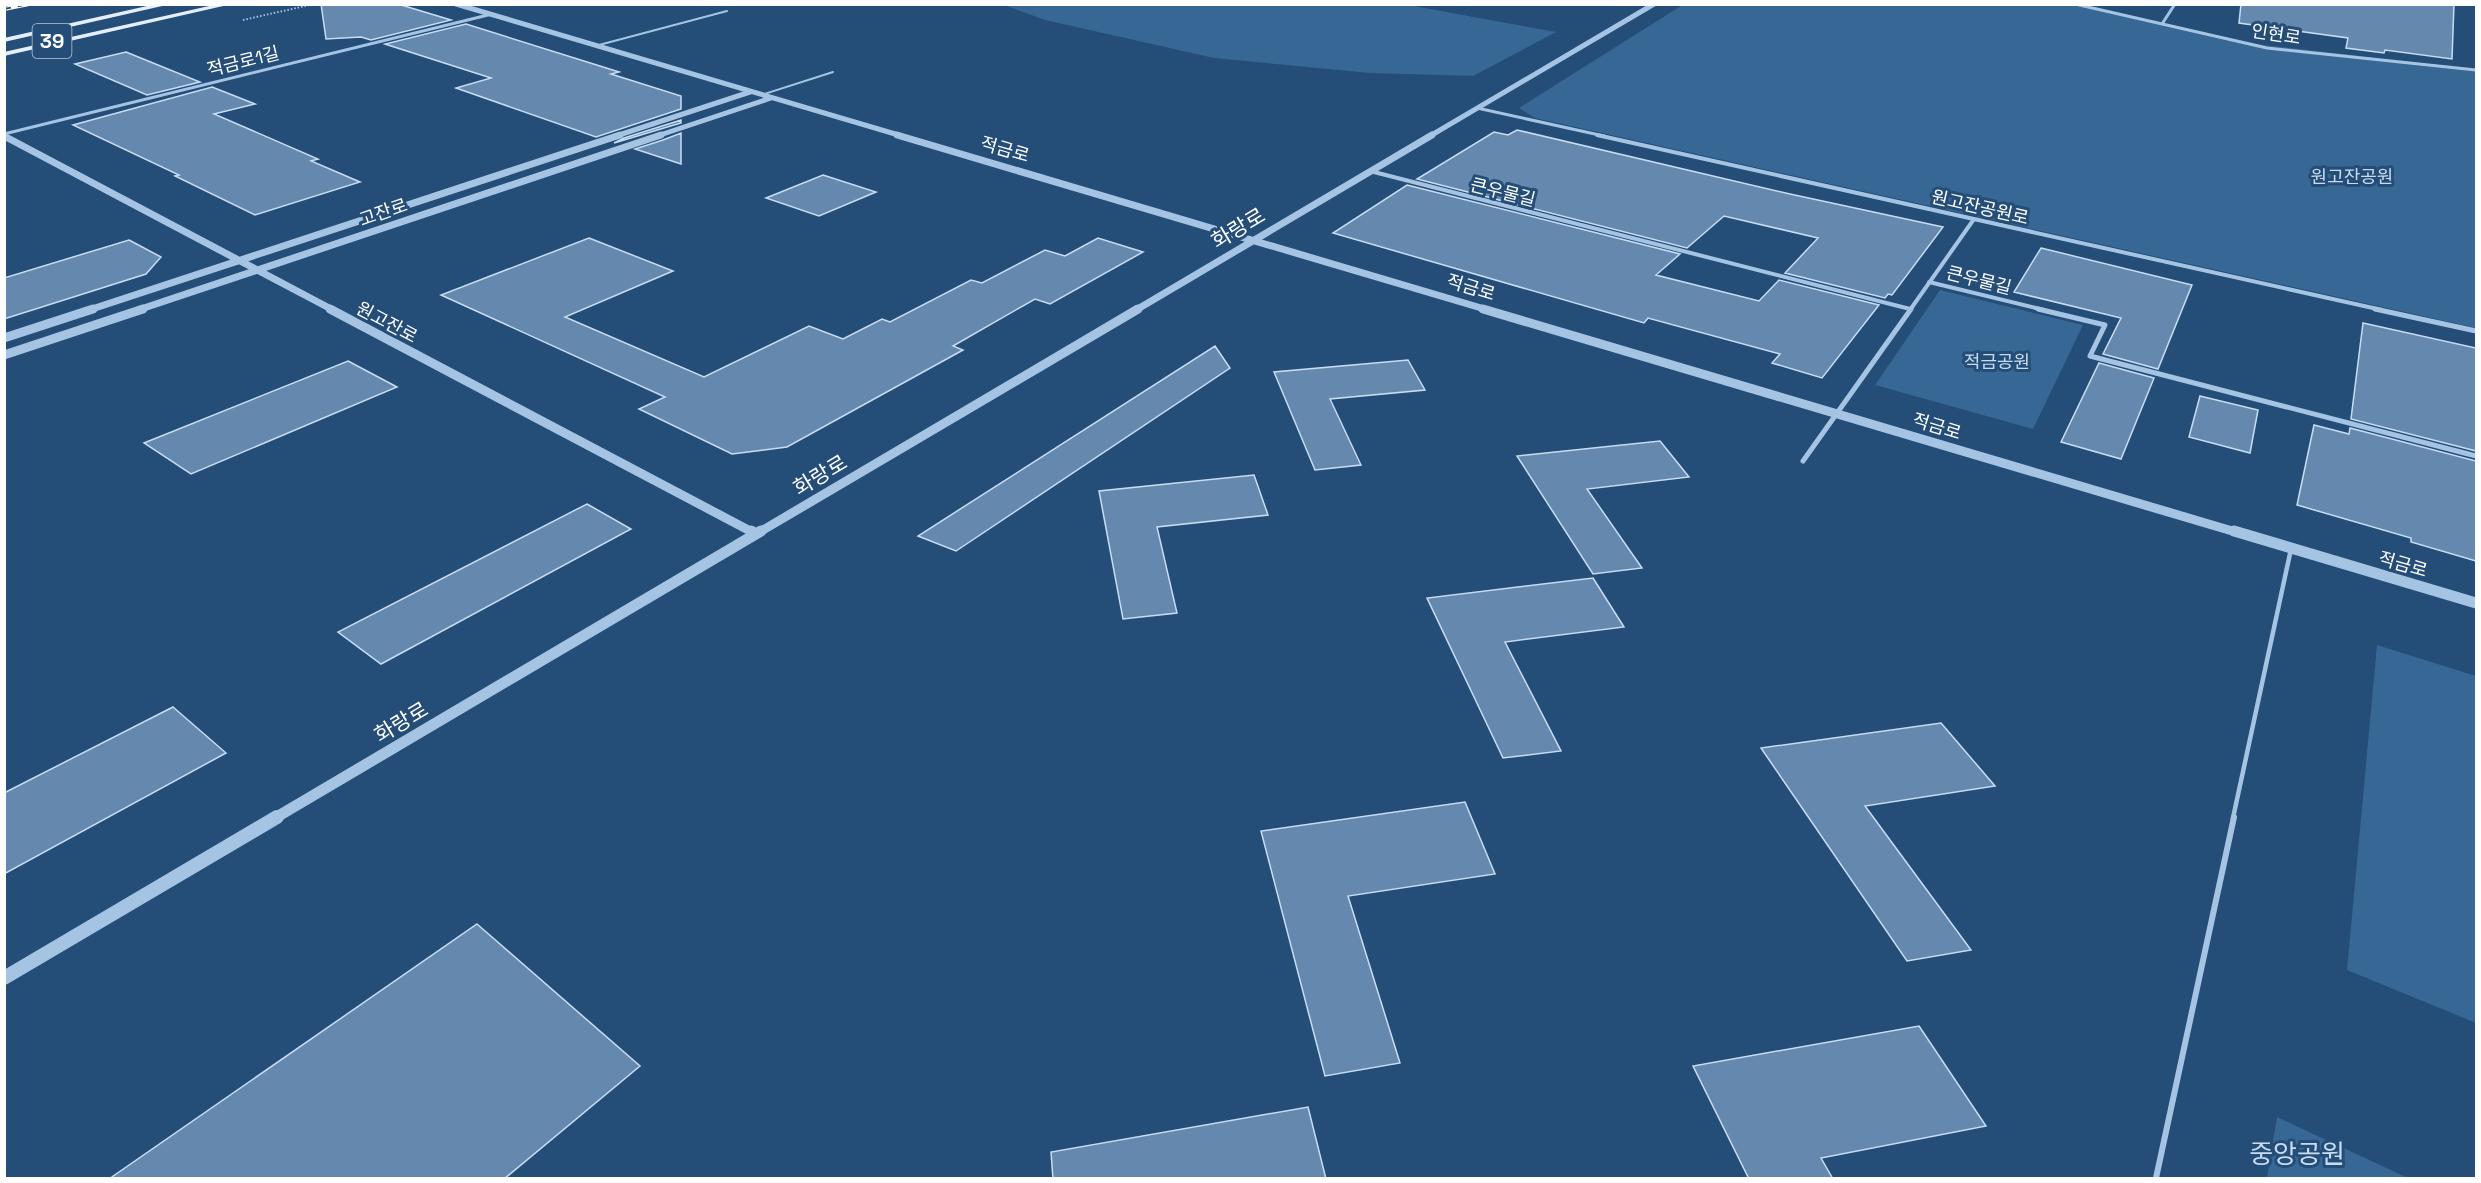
<svg xmlns="http://www.w3.org/2000/svg" width="2481" height="1183" viewBox="0 0 2481 1183" font-family="'Space Grotesk','Noto Sans KR',sans-serif">
<style>
.green{fill:#376795}
.building{fill:#6589ae;stroke:#c8ddf3;stroke-width:1.5}
.lines{fill:none;stroke-linecap:round;stroke-linejoin:round}
.path{stroke:#a5c4e3;stroke-width:2;stroke-dasharray:1.5 2;stroke-linecap:butt}
.service-far2{stroke:#a5c4e3;stroke-width:2}
.service-far1{stroke:#a5c4e3;stroke-width:4.5}
.service{stroke:#a5c4e3;stroke-width:6}
.minor-far2{stroke:#a5c4e3;stroke-width:3}
.minor-far1{stroke:#a5c4e3;stroke-width:4}
.minor{stroke:#a5c4e3;stroke-width:5}
.tertiary-far4{stroke:#a5c4e3;stroke-width:5}
.tertiary-far3{stroke:#a5c4e3;stroke-width:7}
.tertiary-far2{stroke:#a5c4e3;stroke-width:9}
.tertiary-far1{stroke:#a5c4e3;stroke-width:11}
.tertiary{stroke:#a5c4e3;stroke-width:14}
.primary{fill:#e5effc;fill-rule:evenodd}
.rail-casing{stroke:#fff;stroke-width:4}
.rail{stroke:#244d77;stroke-width:2;stroke-dasharray:7;stroke-linecap:butt}
.labels{text-anchor:middle;dominant-baseline:central;stroke-width:6;stroke-linejoin:round;paint-order:stroke}
.far-street-label{font-size:18px;fill:#fff;stroke:#244d77}
.far-park-label{font-size:18px;fill:#c8ddf3;stroke:#244d77}
.shield{fill:#244d77;stroke:#bdcad6;stroke-width:1.5}
.shield-label{font-size:20px;font-weight:bold;fill:#fff}
.street-label{font-size:21px;fill:#fff;stroke:#244d77}
.near-park-label{font-size:26px;fill:#c8ddf3;stroke:#244d77}
</style>
<rect width="100%" height="100%" fill="#244d77"/>
<path class="green" d="M1684,4l390,1 189,40 213,24v259l-941,-210 -16,-10z
M1004,5h404l148,27 -83,44 -103,-3 -156,-15 -169,-38z
M1940,290l143,35 -50,104 -158,-44z
M2377,645l99,31v347l-129,-53z
M2277,1117l131,61h-141z"/>
<path class="building" d="M321,4h77l53,16 -80,20 -10,-3 -35,2z
M2241,4h213l-2,55 -67,-9 -1,3 -38,-5 2,-10 -109,-15z
M466,24l153,48 -8,2 70,22v13l-85,28 -140,-49 35,-10 -106,-34z
M126,52l74,30 -53,13 -72,-31z
M212,87l43,17 -41,10 104,45 -7,2 49,21 -105,33 -80,-39 4,-1 -106,-50z
M681,120v3l-67,20 10,-5z
M1517,130l273,64 153,33 -51,68 -4,-1 -3,4 -100,-25 33,-35 -94,-22 -37,32 -270,-69 77,-47 14,3z
M681,133v31l-46,-15 28,-9z
M823,175l53,17 -57,24 -53,-18z
M1407,185l273,69 -24,21 103,26 20,-21 100,25 -57,73 -50,-15 8,-9 -132,-36 -4,5 -311,-90z
M589,238l84,33 -108,46 139,60 105,-51 34,13 39,-20 8,3 81,-42 11,3 63,-33 20,6 33,-18 45,14 -93,52 -15,-5 -82,47 10,4 -176,97 -55,7 -93,-45 26,-12 -224,-102z
M129,240l32,17 -15,17 -142,45v-41z
M2041,248l151,37 -34,84 -55,-15 18,-36 -107,-26z
M2363,323l113,25v103l-125,-32z
M1215,346l15,22 -274,183 -38,-15z
M1408,360l17,30 -95,9 31,66 -46,5 -41,-98z
M348,361l49,26 -206,87 -47,-31z
M2099,363l55,15 -33,81 -60,-17z
M2200,396l58,14 -8,43 -61,-16z
M2314,425l35,9 1,-6 126,33v100l-65,-19v-4l-114,-33z
M1660,441l29,36 -102,12 55,79 -49,6 -76,-118z
M1254,475l14,40 -111,12 20,86 -54,6 -24,-128z
M587,504l44,25 -250,135 -43,-32z
M1593,578l31,49 -119,15 56,109 -58,7 -76,-160z
M173,707l53,46 -222,121v-81z
M1941,723l54,63 -130,20 106,144 -64,11 -146,-213z
M1465,802l30,72 -147,22 52,167 -75,13 -64,-245z
M477,924l163,142 -136,113h-395z
M1919,1026l67,100 -165,32 12,21h-84l-56,-113z
M1308,1107l18,72h-273l-2,-27z"/>
<g class="lines">
<path class="path" d="M243,20l71,-16"/>
<path class="service-far2" d="M599,45l128,-34
M761,95l72,-23"/>
<path class="service-far1" d="M2233,818l58,-269"/>
<path class="service" d="M2156,1178l78,-361"/>
<path class="minor-far2" d="M2075,4l192,44 209,22
M2162,24l13,-20
M1477,108l127,28
M4,134l484,-119"/>
<path class="minor-far1" d="M1597,135l785,175
M1370,171l540,138
M1929,282l115,28
M1910,310l64,-91"/>
<path class="minor" d="M2038,309l67,16 -15,31 386,100
M2375,309l101,22
M1803,461l108,-152"/>
<path class="tertiary-far4" d="M456,4l446,132
M616,136l134,-44
M657,136l114,-38
M1430,136l224,-132"/>
<path class="tertiary-far3" d="M897,135l591,175
M4,136l329,174
M89,310l531,-175
M138,310l523,-175
M1136,310l296,-175"/>
<path class="tertiary-far2" d="M330,309l424,224
M1483,309l756,224
M4,338l89,-29
M4,355l139,-46
M758,533l380,-224"/>
<path class="tertiary-far1" d="M751,531l5,3
M2234,531l242,72
M275,818l486,-287"/>
<path class="tertiary" d="M4,978l273,-161"/>
<path class="primary" d="M156,4h15l-167,38v-4z
M218,4h14l-228,52v-4z"/>
<g class="rail-casing">
<path id="rail" d="M4,9l25,-5"/>
</g>
<use href="#rail" class="rail"/>
</g>
<g class="labels">
<g class="far-street-label">
<text transform="translate(2276 34) rotate(9)">인현로</text>
<text transform="translate(243 61) rotate(-14)">적금로1길</text>
<text transform="translate(1005 149) rotate(16)">적금로</text>
<text transform="translate(1503 192) rotate(14)">큰우물길</text>
<text transform="translate(1980 207) rotate(13)">원고잔공원로</text>
<text transform="translate(383 212) rotate(-19)">고잔로</text>
<text transform="translate(1979 280) rotate(14)">큰우물길</text>
<text transform="translate(1471 287) rotate(17)">적금로</text>
<text transform="translate(387 322) rotate(28)">원고잔로</text>
<text transform="translate(1937 426) rotate(17)">적금로</text>
<text transform="translate(2403 564) rotate(16)">적금로</text>
</g>
<g class="far-park-label">
<text x="2352" y="176">원고잔공원</text>
<text x="1997" y="361">적금공원</text>
</g>
<rect class="shield" x="32.5" y="24" width="39" height="34" rx="4.5"/>
<g class="shield-label">
<text x="52" y="41">39</text>
</g>
<g class="street-label">
<text transform="translate(1238 228) rotate(-31)">화랑로</text>
<text transform="translate(820 475) rotate(-31)">화랑로</text>
<text transform="translate(401 722) rotate(-31)">화랑로</text>
</g>
<g class="near-park-label">
<text x="2297" y="1154">중앙공원</text>
</g>
</g>
<rect width="2481" height="1183" fill="none" stroke="#ffffff" stroke-width="12"/>
</svg>
